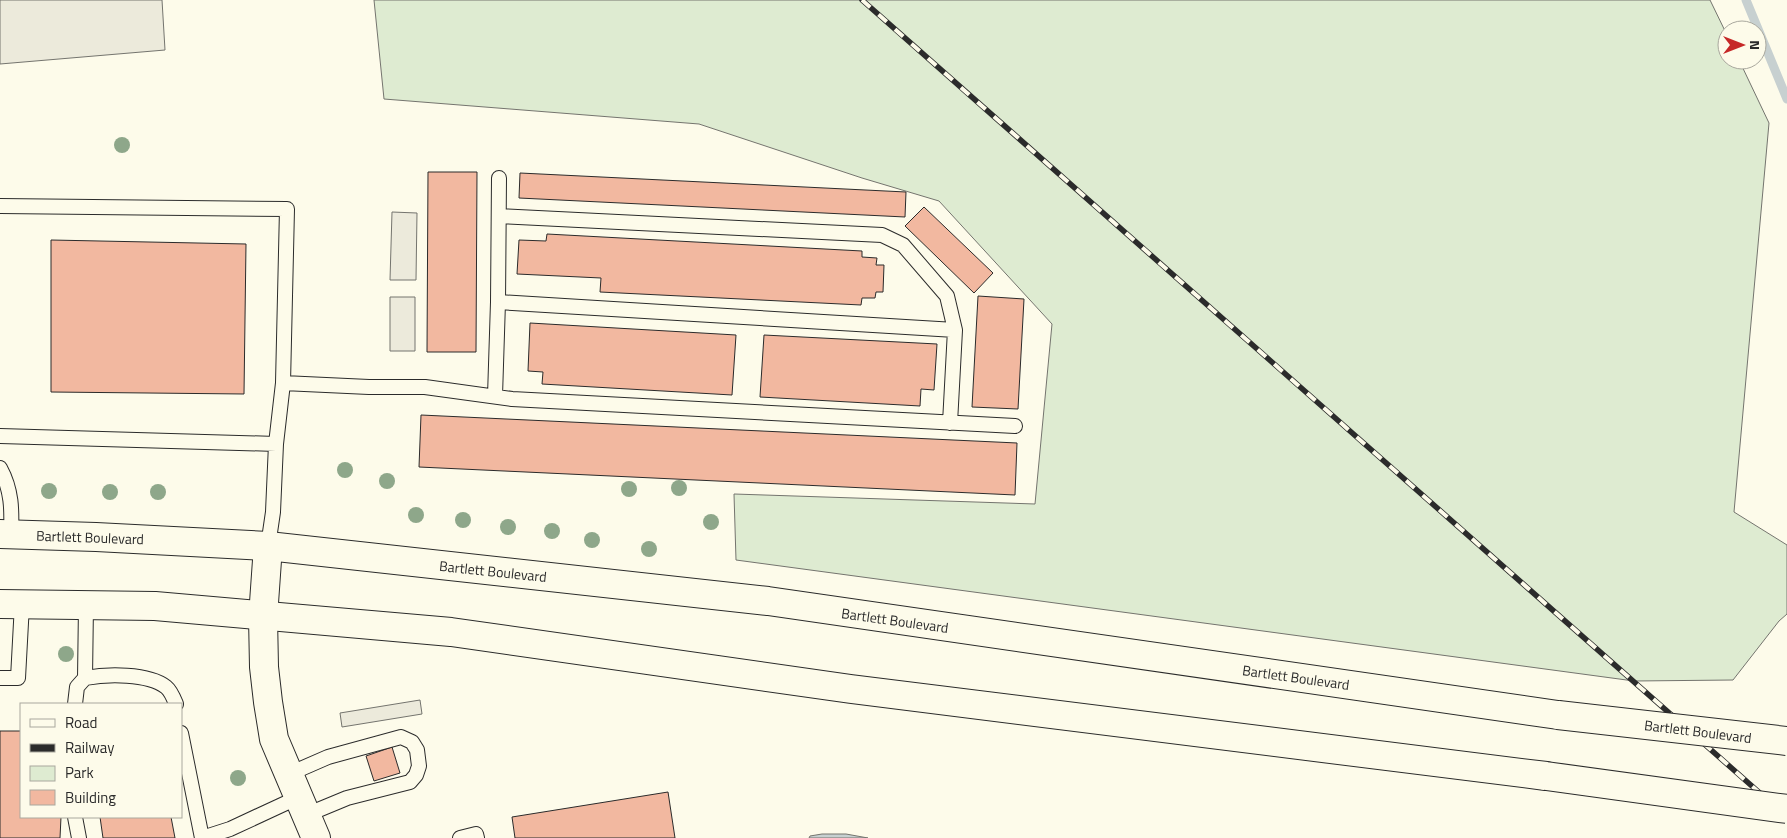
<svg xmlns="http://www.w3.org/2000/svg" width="1787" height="838" viewBox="0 0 1787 838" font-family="'Titillium Web',sans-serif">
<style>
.green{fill:#deebd1;stroke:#74746e}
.parking{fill:#eceadb;stroke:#74746e}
.water{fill:#c7d0d0;stroke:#74746e}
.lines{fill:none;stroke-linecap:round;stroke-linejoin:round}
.stream{stroke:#c7d0d0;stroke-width:9}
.building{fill:#f2b8a0;stroke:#2b2b2b}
.service-casing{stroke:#2b2b2b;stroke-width:16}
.minor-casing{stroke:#2b2b2b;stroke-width:30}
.secondary-casing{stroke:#2b2b2b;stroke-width:30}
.service{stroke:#fdfbea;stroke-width:14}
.minor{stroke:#fdfbea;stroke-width:28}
.secondary{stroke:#fdfbea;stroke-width:28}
.rail-casing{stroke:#2b2b2b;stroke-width:5.5}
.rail{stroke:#fdfbea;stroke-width:4;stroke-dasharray:11;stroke-linecap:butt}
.secondary-bridge-casing{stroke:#2b2b2b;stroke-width:30;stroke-linecap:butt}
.secondary-bridge{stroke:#fdfbea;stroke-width:28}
.tree{fill:#8ea78a}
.labels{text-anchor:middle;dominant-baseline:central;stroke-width:4;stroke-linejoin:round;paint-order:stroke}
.street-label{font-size:14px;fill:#2b2b2b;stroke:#fdfbea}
</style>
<rect width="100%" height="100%" fill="#fdfbea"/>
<path class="green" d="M374,0h1336l17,35v25h12l30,63 -35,389 53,33v69l-8,7 -46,59 -99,1 -898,-121 -2,-66 301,10 17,-180 -113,-123 -77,-23 -163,-54 -315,-25z"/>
<path class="parking" d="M0,0h162l3,50 -165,14z
M392,212l25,1 -1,67h-26z
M390,297h25v54h-25z
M420,700l2,14 -80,13 -2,-14z"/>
<path class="water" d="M822,834h24l22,4h-59l1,-2z"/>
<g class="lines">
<path class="stream" d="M1746,0l41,99"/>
</g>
<path class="building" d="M428,172h49l-1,180h-49z
M520,173l386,19 -1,25 -386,-19z
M924,207l69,66 -19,20 -69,-67z
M547,234l315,17v6l15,1 -1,7h8l-1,27h-7l-1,6h-13l-1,7 -261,-13 1,-14 -84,-4 2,-34 27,1z
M51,240l195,4 -2,150 -193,-2z
M978,296l46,3 -6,110 -46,-2z
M530,323l206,12 -4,60 -190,-11 1,-12 -15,-1z
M764,335l173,9 -3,46 -13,-1 -1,17 -160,-9z
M421,415l596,28 -2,52 -596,-28z
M0,731h21v86h40l-1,21h-60z
M392,747l8,26 -26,8 -8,-25z
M668,792l7,46h-160l-3,-21z
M100,817h71l4,21h-72z"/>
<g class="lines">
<g class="service-casing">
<path id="service" d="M0,206l287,3 -4,174 -7,61 -3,68 -5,34
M499,216l383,19 21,10 44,51 8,34 -5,93
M498,302l457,28
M283,383l86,4h56l87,12 503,27
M495,396l3,-94 1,-124
M0,436l276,8
M0,468c12,22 12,42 11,67
M0,678h18l4,-74
M85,678l1,-73
M75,704l2,-17 8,-9c22,-4 63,-5 81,9 5,4 8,12 10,17
M181,733l21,105
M289,774l39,-17 73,-20 11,5 5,8 2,16 -3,9 -6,7 -63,16 -41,17
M75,817l4,21
M202,838l28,-9 69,-32
M460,838l16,-4 1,4"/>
</g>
<g class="minor-casing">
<path id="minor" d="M268,546l-5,71 1,50 4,35 6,37 42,99"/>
</g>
<g class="secondary-casing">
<path id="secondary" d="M0,534l96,3 172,9 500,55 790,114
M0,604l155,2 296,26 400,57 695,87"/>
</g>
<use href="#service" class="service"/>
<use href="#minor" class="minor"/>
<use href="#secondary" class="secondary"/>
<g class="rail-casing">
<path id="rail" d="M862,0l925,817"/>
</g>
<use href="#rail" class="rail"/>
<g class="secondary-bridge-casing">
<path id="secondary-bridge" d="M1558,715l229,26
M1546,776l241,33"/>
</g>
<use href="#secondary-bridge" class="secondary-bridge"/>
</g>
<g class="tree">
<circle cx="122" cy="145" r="8"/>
<circle cx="345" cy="470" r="8"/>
<circle cx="387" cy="481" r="8"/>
<circle cx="679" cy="488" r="8"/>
<circle cx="629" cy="489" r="8"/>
<circle cx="49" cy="491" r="8"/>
<circle cx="110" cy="492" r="8"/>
<circle cx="158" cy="492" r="8"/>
<circle cx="416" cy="515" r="8"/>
<circle cx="463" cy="520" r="8"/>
<circle cx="711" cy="522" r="8"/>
<circle cx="508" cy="527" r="8"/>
<circle cx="552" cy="531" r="8"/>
<circle cx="592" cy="540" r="8"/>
<circle cx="649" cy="549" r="8"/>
<circle cx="66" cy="654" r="8"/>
<circle cx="238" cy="778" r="8"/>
</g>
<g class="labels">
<g class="street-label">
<text transform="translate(90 537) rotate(2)">Bartlett Boulevard</text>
<text transform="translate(493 571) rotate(6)">Bartlett Boulevard</text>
<text transform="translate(895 620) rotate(8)">Bartlett Boulevard</text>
<text transform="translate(1296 677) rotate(8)">Bartlett Boulevard</text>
<text transform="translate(1698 731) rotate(7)">Bartlett Boulevard</text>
</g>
</g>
<rect x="20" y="703" width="162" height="115" fill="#fdfbea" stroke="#a9a89e"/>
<rect x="30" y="719" width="25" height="8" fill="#fdfbea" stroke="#a9a89e"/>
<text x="65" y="728" font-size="15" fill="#2b2b2b">Road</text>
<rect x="30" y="744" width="25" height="8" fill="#2b2b2b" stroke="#a9a89e"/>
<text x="65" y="753" font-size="15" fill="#2b2b2b">Railway</text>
<rect x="30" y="766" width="25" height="15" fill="#deebd1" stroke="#a9a89e"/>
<text x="65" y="778" font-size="15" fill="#2b2b2b">Park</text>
<rect x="30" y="790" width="25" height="15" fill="#f2b8a0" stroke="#a9a89e"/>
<text x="65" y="803" font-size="15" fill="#2b2b2b">Building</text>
<g transform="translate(1742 45) rotate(90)"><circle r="24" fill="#fdfbea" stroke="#a9a89e"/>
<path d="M0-4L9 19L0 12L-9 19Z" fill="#c62828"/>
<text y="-8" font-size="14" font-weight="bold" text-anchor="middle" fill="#2b2b2b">N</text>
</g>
</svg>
